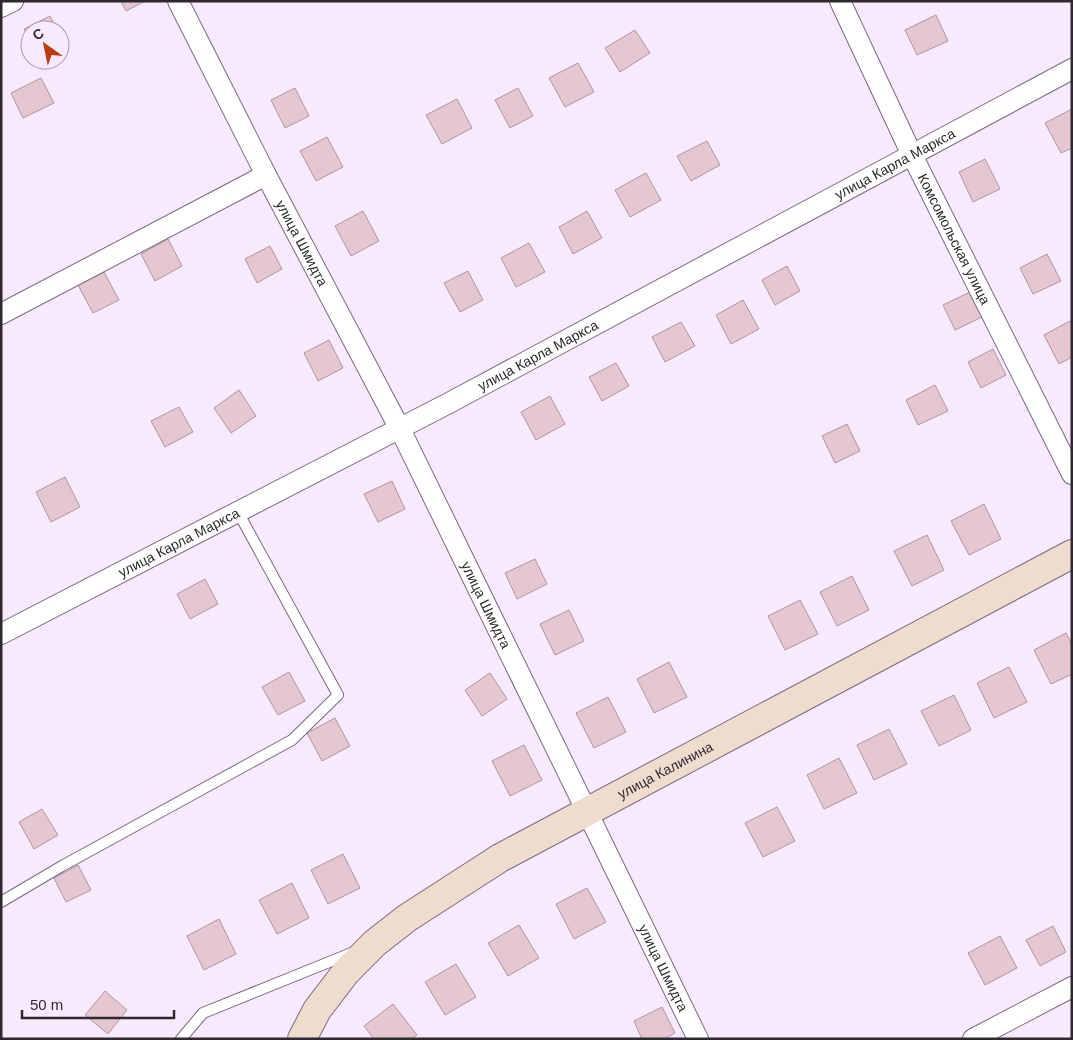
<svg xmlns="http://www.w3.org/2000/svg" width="1073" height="1040" font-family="Helvetica,sans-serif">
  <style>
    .building { fill: #e5c7d2; stroke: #b0939e }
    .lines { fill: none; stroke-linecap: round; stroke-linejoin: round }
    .service-casing { stroke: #79697e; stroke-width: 12 }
    .minor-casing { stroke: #79697e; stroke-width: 22 }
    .secondary-casing { stroke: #79697e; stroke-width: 30 }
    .service { stroke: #fff; stroke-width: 10 }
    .minor { stroke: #fff; stroke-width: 20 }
    .secondary { stroke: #efdccf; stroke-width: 28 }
    .labels { text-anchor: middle; stroke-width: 4; stroke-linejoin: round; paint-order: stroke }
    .street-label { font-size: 14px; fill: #2f2831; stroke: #f8eafd }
  </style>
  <rect width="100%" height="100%" fill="#f8eafd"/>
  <!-- building -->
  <path class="building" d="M 121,1 L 145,1 L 126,11 Z
    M 936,15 L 948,41 L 917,55 L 905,30 Z
    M 50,16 L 57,30 L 30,30 L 30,41 L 24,29 Z
    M 635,30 L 650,53 L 620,72 L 605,48 Z
    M 578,63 L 594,92 L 565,107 L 549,78 Z
    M 41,78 L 54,103 L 23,118 L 11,93 Z
    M 295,88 L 309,116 L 285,128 L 271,100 Z
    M 518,88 L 533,116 L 510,128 L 495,100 Z
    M 457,99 L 472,128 L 442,144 L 426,115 Z
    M 1072,109 L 1072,148 L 1061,153 L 1045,123 Z
    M 327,137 L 343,167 L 316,181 L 300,151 Z
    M 707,141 L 720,165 L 691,181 L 677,156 Z
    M 985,159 L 1000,189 L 973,202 L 959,172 Z
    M 646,173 L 661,200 L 630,217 L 615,190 Z
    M 363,211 L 379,241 L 351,256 L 335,226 Z
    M 587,211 L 602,238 L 573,254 L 559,227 Z
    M 168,239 L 182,266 L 155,281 L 141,254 Z
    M 529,243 L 545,272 L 516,287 L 501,258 Z
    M 270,246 L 282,269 L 257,283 L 245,259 Z
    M 1047,254 L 1061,281 L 1033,294 L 1020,268 Z
    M 787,266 L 800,291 L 775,305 L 762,280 Z
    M 468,271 L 483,300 L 460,312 L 444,283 Z
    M 104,272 L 119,300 L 93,313 L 78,285 Z
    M 972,291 L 984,316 L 955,330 L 943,305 Z
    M 743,300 L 759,329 L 731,344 L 716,315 Z
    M 1070,321 L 1072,324 L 1072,357 L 1059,364 L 1044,335 Z
    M 681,322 L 695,346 L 665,362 L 652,337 Z
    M 329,340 L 343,368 L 318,381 L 304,353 Z
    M 993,349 L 1006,375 L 981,388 L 968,362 Z
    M 616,363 L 629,386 L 602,401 L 589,377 Z
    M 935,385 L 948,411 L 918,425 L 906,400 Z
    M 239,390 L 256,416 L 231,433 L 214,408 Z
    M 550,396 L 565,424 L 536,440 L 521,412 Z
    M 179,407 L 193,432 L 165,447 L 151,421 Z
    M 847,424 L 860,451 L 835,463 L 822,436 Z
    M 65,477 L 80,507 L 51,522 L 36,492 Z
    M 392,481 L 405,509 L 378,522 L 364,494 Z
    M 984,504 L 1001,539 L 969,555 L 951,521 Z
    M 927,535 L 944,570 L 912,586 L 894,551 Z
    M 535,559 L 547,584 L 517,599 L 505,573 Z
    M 852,576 L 869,610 L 837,626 L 820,592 Z
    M 205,579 L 218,604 L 190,619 L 177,594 Z
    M 800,600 L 818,634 L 785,650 L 768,616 Z
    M 569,610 L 584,641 L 555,655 L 540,624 Z
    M 1066,633 L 1072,645 L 1072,674 L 1051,684 L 1034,650 Z
    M 669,662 L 687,697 L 654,713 L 637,679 Z
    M 1009,667 L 1027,702 L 994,718 L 977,683 Z
    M 289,672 L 305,701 L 278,715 L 262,687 Z
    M 490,673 L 507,699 L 482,716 L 465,690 Z
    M 954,695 L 971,730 L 939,746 L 921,711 Z
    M 608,697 L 626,732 L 594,748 L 576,713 Z
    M 335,718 L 350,746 L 322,761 L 307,733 Z
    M 889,729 L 907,764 L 874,780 L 857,745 Z
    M 524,745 L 542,780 L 510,796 L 492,761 Z
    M 839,758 L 857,793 L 824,809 L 807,775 Z
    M 777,807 L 795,841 L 763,857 L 745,823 Z
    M 42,809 L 58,835 L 34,849 L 19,822 Z
    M 343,854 L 360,888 L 328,904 L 311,870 Z
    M 78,865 L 91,890 L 66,902 L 54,878 Z
    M 292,883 L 309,918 L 277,934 L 259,900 Z
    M 587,888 L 606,922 L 574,939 L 556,904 Z
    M 219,919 L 236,954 L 204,970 L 187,936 Z
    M 519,925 L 539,958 L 508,976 L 488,943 Z
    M 1053,926 L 1066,952 L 1040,966 L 1026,940 Z
    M 1000,936 L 1017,968 L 985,985 L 968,953 Z
    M 456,964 L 476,997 L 445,1015 L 425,982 Z
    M 105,991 L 127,1010 L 108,1034 L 85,1015 Z
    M 393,1004 L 417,1035 L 411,1039 L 374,1039 L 364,1026 Z
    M 662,1007 L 675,1033 L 664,1039 L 642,1039 L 634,1021 Z"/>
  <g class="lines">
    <defs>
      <path id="service" d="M 1,902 L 62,866 L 292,740 L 338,695 L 238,512
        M 181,1039 L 203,1013 L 354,952"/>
      <g id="minor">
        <path id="s1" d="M 178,1 L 266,175 L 400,429 L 698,1039"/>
        <path id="s2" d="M 840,1 L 912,155 L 1072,474"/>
        <path d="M 1,7 L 13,1"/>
        <path d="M 1,314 L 266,175"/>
        <path id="s3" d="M 1,634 L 449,403 L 1072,69"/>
        <path d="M 973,1039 L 1072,987"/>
      </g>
      <g id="secondary">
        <path id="s4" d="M 302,1039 L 317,1010 L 346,972 L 375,943 L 407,918 L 500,858 L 1072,554"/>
      </g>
    </defs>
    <!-- service casing -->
    <use href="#service" class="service-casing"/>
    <!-- minor casing -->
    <use href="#minor" class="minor-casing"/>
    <!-- secondary casing -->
    <use href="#secondary" class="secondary-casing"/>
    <!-- service -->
    <use href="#service" class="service"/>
    <!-- minor -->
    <use href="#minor" class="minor"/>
    <!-- secondary -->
    <use href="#secondary" class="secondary"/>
  </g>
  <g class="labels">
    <!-- street labels -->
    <g class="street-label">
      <text dy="5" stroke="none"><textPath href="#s3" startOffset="1010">улица Карла Маркса</textPath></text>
      <text dy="5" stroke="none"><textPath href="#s2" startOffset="264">Комсомольская улица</textPath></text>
      <text dy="5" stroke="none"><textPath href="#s1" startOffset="272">улица Шмидта</textPath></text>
      <text dy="5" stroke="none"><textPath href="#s3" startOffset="605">улица Карла Маркса</textPath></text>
      <text dy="5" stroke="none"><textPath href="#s3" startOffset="200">улица Карла Маркса</textPath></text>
      <text dy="5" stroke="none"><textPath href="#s1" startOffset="678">улица Шмидта</textPath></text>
      <text dy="5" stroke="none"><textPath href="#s4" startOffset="460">улица Калинина</textPath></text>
      <text dy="5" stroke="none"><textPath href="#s1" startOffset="1082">улица Шмидта</textPath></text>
    </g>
  </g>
  <!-- border -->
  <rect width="1073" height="1040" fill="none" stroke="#2f2831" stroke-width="5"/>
  <!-- north arrow -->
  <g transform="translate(45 45) rotate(327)"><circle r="24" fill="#f8eafd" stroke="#a89cab"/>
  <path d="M0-4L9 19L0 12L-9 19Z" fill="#c13810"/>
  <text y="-8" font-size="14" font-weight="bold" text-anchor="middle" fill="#2f2831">С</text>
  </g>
  <!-- scale -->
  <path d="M22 1010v8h152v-8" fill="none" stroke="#2f2831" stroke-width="2.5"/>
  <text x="30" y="1010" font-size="15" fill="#2f2831" stroke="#f8eafd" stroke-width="4" paint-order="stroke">50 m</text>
</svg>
